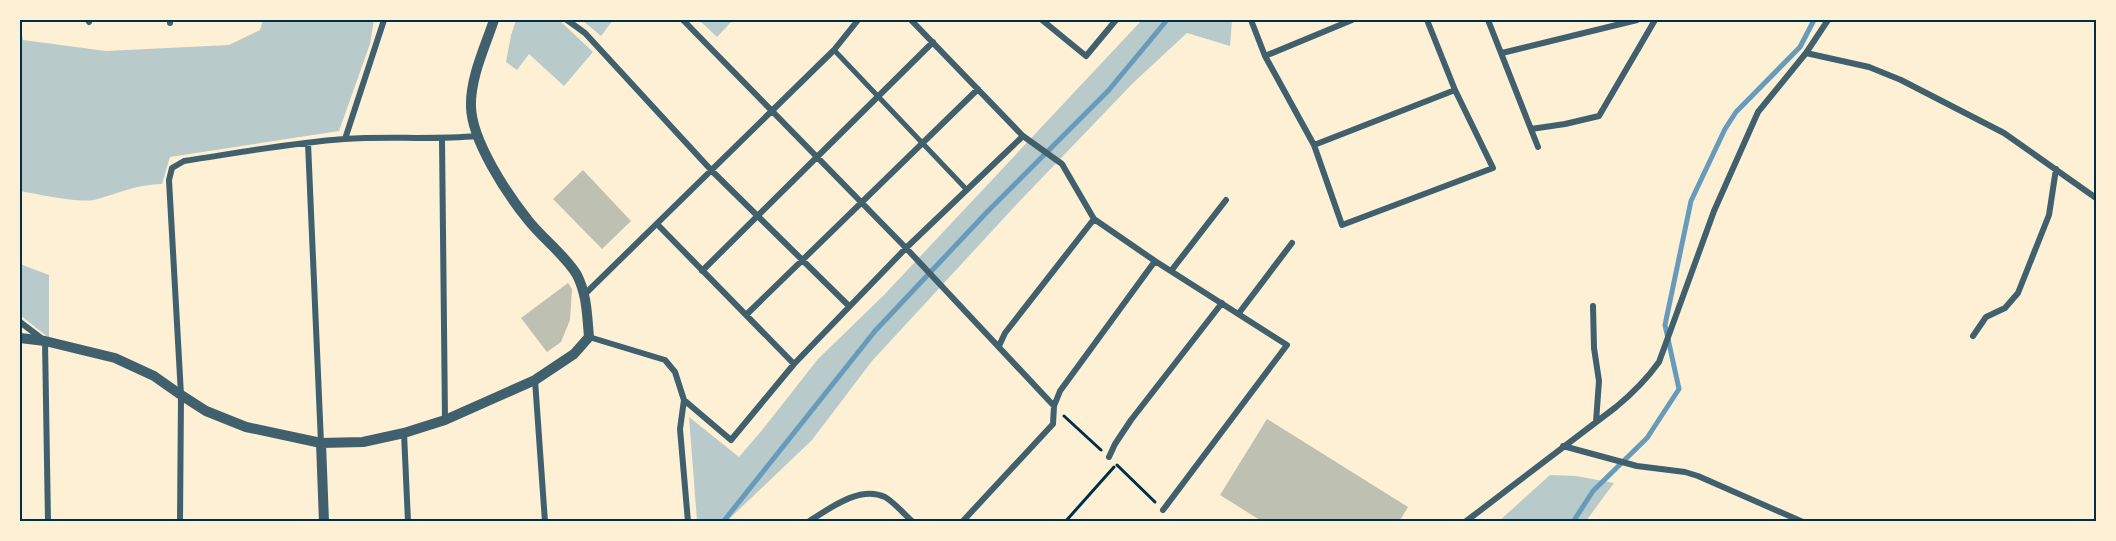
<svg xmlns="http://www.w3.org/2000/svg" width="2116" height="541" font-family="Poppins,sans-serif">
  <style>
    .green { fill: #b9caca }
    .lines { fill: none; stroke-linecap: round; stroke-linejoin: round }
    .stream { stroke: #669bbc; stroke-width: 5 }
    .building { fill: #bec0b2 }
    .path { stroke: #003049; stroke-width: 3 }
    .pedestrian { stroke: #3f606c; stroke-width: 5 }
    .minor { stroke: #3f606c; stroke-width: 6 }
    .tertiary { stroke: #3f606c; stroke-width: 10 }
    .neatline { fill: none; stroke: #003049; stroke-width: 2 }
  </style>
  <rect width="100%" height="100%" fill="#fdf0d5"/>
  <!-- green -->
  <path class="green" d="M 263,20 L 374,20 L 370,44 L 339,131 L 170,157 L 162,184 C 137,184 117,194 94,200 C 80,203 35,194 20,191 L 20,23 L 23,40 L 106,51 L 229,45 L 260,30 Z
    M 516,20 L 559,20 L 593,52 L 564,86 L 529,54 L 517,70 L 506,62 L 511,35 Z
    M 582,20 L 613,20 L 601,36 Z
    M 699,20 L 733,20 L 717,37 Z
    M 1142,20 L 1232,20 L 1230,46 L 1187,33 L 1133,83 L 1016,205 L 872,361 L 812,440 L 727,521 L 697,521 L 689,417 L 739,457 L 763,429 L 818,359 L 884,295 Z
    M 20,264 L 49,275 L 49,338 L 20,315 Z
    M 1550,475 L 1576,476 L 1614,483 L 1586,521 L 1499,521 Z"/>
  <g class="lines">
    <!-- stream -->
    <path class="stream" d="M 723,522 L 875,331 L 988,211 L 1108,91 L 1167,20
      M 1573,522 L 1593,491 L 1647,438 L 1679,389 L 1665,325 L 1691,201 L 1725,129 L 1736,112 L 1800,47 L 1814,20"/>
  </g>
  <!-- building -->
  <path class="building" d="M 583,170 L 631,221 L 602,249 L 553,199 Z
    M 568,283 L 572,289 L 570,320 L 561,342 L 547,352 L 521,318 Z
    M 1267,419 L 1408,507 L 1399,522 L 1263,522 L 1220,495 Z"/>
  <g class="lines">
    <!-- path -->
    <path class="path" d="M 1064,416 L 1101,450
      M 1117,465 L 1155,502
      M 1065,522 L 1114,467"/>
    <!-- pedestrian -->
    <path class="pedestrian" d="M 834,50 L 967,190"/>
    <!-- minor -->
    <path class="minor" d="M 88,20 L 89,22
      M 170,20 L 170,23
      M 567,20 L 585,33 L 712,171 L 849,306
      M 683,20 L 906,248 L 1054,406
      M 911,20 L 1023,136 L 1062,164 L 1094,219 L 1155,261 L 1287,345 L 1163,510
      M 1042,20 L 1086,56 L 1116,20
      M 1251,20 L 1265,56 L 1314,145 L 1342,225 L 1493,168 L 1455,90 L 1427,20
      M 1488,20 L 1538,147
      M 1502,53 L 1637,20
      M 1806,53 L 1869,67 L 1901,80 L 2004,133 L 2096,198
      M 1265,56 L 1352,20
      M 1531,129 L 1565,124 L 1599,116 L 1655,20
      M 345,139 L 384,20
      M 442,139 L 445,420
      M 308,143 L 321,443
      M 1314,145 L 1455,90
      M 657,224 L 794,364
      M 702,271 L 933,42
      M 1171,271 L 1226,200
      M 585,294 L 834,50 L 858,20
      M 1593,306 L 1594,348 L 1599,381 L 1596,422
      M 1239,313 L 1292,243
      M 746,315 L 978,89
      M 20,322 L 45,341 L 48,522
      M 1973,336 L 1986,317 L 2005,308 L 2018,293 L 2049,215 L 2056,169
      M 589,337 L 665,360 L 675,372 L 684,400 L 731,440 L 794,364 L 906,248 L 1023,136
      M 999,346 L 1005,333 L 1094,219
      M 535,380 L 545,522
      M 684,400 L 680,429 L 688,522
      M 404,433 L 408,522
      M 1563,446 L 1637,466 L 1685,472 L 1698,476 L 1803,522
      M 1109,457 L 1115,444 L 1131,420 L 1222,303
      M 180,522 L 181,395 L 169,180 L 172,168 L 184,161 C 237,153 290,143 344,139 C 388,136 432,140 477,136
      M 808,522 C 829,509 859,485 885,497 C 895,503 904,514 913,522
      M 962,522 L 1053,424 L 1054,406 L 1060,391 L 1155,261
      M 1465,522 L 1616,407 C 1633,393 1646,380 1659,362 L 1714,211 L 1758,112 L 1806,53 L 1828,20"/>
    <!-- tertiary -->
    <path class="tertiary" d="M 20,338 L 45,341 L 115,358 L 154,376 L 181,395 L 206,411 L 246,427 L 321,443 L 363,442 L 404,433 L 445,420 L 535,380 L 574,354 L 589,337 C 587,315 587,295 577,275 C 566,256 542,238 528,220 C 507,194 472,141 471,107 C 470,78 485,47 494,20
      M 321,443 L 324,522"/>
  </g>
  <!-- border -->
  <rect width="2116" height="541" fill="none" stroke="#fdf0d5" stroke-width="42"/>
  <rect x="21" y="21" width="2074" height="499" class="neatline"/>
</svg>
